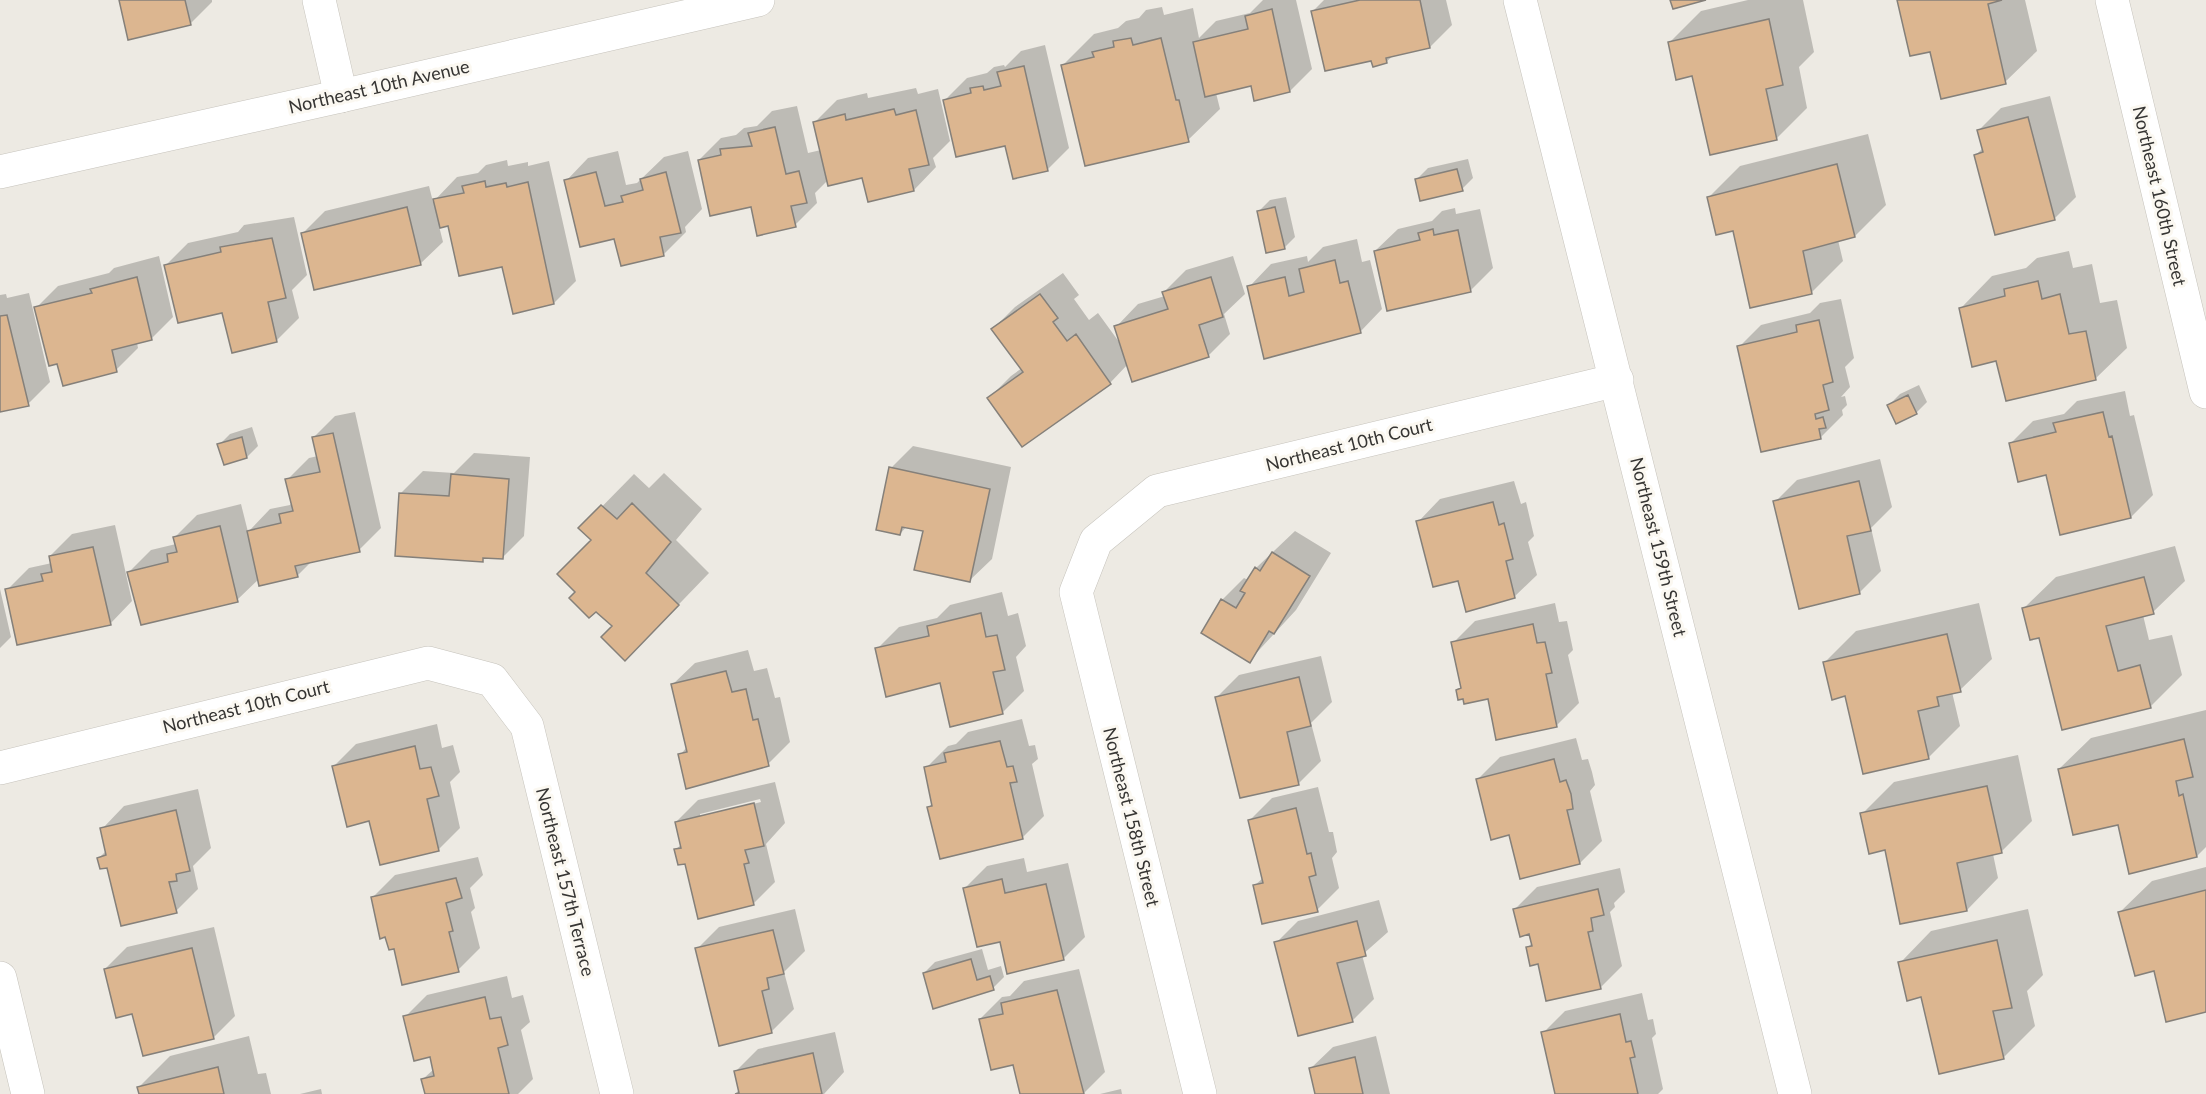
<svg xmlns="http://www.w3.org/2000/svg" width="2206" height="1094" font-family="Lato,sans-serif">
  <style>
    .shadow { fill: #0003; fill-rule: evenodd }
    .building { fill: #dcb690; stroke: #85807a; stroke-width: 1.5 }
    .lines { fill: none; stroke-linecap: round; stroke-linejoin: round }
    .street-casing { stroke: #c6c3bc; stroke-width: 34 }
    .secondary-casing { stroke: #c6c3bc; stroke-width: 34 }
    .street { stroke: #fff; stroke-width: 33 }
    .secondary { stroke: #fff; stroke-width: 33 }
    .labels { text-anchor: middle; stroke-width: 6; stroke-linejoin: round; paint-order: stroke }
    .street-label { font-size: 18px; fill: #363533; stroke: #fbf8f1 }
  </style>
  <rect width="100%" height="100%" fill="#edeae3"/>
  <!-- shadow -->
  <path class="shadow" d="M 121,0 L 212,0 L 212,2 L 190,24 Z
    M 1263,0 L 1296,0 L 1312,69 L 1290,91 L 1253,84 L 1216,93 L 1220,109 L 1188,140 L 1063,65 L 1094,34 L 1118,28 L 1126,21 L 1139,18 L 1146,10 L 1162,7 L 1164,15 L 1193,8 L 1199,38 L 1216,21 L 1250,13 Z
    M 1324,0 L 1446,0 L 1452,25 L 1430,47 L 1394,55 L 1386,62 L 1373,59 L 1313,11 Z
    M 1748,0 L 1803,0 L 1814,52 L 1799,67 L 1807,108 L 1776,139 L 1693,74 L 1670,42 L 1701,11 Z
    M 1898,0 L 2025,0 L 2037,51 L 2005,82 L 1931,50 Z
    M 1045,45 L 1069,148 L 1047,170 L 1007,144 L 945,100 L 967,78 L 987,73 L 994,67 L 1004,65 L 1005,67 L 1021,51 Z
    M 916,88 L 918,94 L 938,89 L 950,141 L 933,158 L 936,167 L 914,190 L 863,177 L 828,180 L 815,193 L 817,203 L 795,225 L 752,205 L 699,160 L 721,138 L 736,135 L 744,128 L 757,126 L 772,111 L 797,106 L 808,153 L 821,150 L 815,122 L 837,100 L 867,93 L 868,98 Z
    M 2050,96 L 2076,197 L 2054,219 L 1976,155 L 1984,147 L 1979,130 L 2001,108 Z
    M 1868,134 L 1886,205 L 1855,236 L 1838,240 L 1843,261 L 1811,293 L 1734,230 L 1708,198 L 1740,166 Z
    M 618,151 L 626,185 L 637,183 L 664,157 L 688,151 L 702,209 L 685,227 L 686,232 L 664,254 L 622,265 L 615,237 L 566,181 L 588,158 Z
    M 1468,159 L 1473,178 L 1462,189 L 1417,179 L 1428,168 Z
    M 507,160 L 508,166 L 528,162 L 528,166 L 549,161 L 576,281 L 554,303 L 449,224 L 439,226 L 443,242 L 420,264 L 303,233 L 325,211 L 429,186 L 433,202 L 457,177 L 478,173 L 486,165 Z
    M 1286,197 L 1295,237 L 1284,248 L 1259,211 L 1270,200 Z
    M 1455,208 L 1456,214 L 1480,209 L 1493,268 L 1471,290 L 1375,251 L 1398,229 L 1432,221 L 1442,211 Z
    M 294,217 L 307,275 L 292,290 L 299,318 L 277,340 L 223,311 L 166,265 L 188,243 L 238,232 L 244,225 Z
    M 1357,239 L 1362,262 L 1370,260 L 1382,309 L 1360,332 L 1249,287 L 1271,264 L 1307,256 L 1308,262 L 1323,247 Z
    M 2069,251 L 2073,268 L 2092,264 L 2100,303 L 2117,300 L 2127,348 L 2095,379 L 1961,308 L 1992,276 L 2026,268 L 2037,258 Z
    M 159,256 L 173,317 L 151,339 L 137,343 L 138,348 L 116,370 L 58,362 L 36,308 L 58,286 L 109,273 L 114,268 Z
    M 1233,256 L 1245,294 L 1224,314 L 1230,334 L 1208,356 L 1128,364 L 1110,383 L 989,398 L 1011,376 L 1022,368 L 993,329 L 1015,307 L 1063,273 L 1079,295 L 1074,299 L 1089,320 L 1098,313 L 1122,346 L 1116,327 L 1138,304 L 1165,296 L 1164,292 L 1186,270 Z
    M 29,293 L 50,382 L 28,404 L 0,411 L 0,295 L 6,294 L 7,298 Z
    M 1841,299 L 1854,358 L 1845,367 L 1850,387 L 1841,397 L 1845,396 L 1847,405 L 1842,410 L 1843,415 L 1821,437 L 1739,347 L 1761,325 L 1810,313 L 1820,303 Z
    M 1919,385 L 1927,402 L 1916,413 L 1889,405 L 1900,394 Z
    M 2125,391 L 2130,416 L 2134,415 L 2153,495 L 2131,517 L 2047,473 L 2011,443 L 2033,421 L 2064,414 L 2077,401 Z
    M 355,412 L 381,528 L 359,550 L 312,561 L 297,576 L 259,579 L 237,600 L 129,572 L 151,550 L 176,544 L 175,537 L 197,515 L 241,504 L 248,532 L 270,509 L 290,505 L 292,502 L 287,480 L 309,458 L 318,456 L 313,438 L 335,416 Z
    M 252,427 L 258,446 L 247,457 L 219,445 L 230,434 Z
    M 913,446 L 1011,467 L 992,559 L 969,581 L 925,530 L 907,526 L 900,534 L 891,468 Z
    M 474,453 L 530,457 L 524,536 L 502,558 L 486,557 L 482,560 L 401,493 L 423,471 L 454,473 Z
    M 1880,459 L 1892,507 L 1871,528 L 1881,571 L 1859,593 L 1775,502 L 1797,480 Z
    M 664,473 L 702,509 L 676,540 L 709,573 L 657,627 L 614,626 L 577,591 L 593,540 L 581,528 L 634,474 L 649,488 Z
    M 1514,481 L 1521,504 L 1526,502 L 1534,536 L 1528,542 L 1537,575 L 1514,597 L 1459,579 L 1418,522 L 1440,499 Z
    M 115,525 L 132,601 L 110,624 L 7,590 L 29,568 L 52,563 L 50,556 L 72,534 Z
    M 1295,531 L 1331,553 L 1296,610 L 1249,661 L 1222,600 L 1244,578 L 1248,580 L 1256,568 Z
    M 2175,546 L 2185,581 L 2153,612 L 2143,615 L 2149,640 L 2172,635 L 2182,675 L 2150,707 L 2040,636 L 2024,608 L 2056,577 Z
    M 0,589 L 11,637 L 0,648 Z
    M 1002,592 L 1008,616 L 1018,613 L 1026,646 L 1016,657 L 1024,691 L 1002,713 L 877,649 L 899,627 L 937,618 L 950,605 Z
    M 1555,603 L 1559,622 L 1567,621 L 1573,650 L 1568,655 L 1579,703 L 1557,725 L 1497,738 L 1489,697 L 1458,690 L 1462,685 L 1453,643 L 1475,621 Z
    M 1979,603 L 1992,659 L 1960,690 L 1952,692 L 1960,726 L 1928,758 L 1847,694 L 1825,662 L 1856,631 Z
    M 748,650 L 754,671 L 767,668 L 775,698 L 780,697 L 790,742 L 768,764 L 680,755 L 687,747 L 672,685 L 695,663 Z
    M 1321,656 L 1332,702 L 1311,723 L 1321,761 L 1299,783 L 1217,697 L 1239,675 Z
    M 2206,710 L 2206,847 L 2197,856 L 2119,823 L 2059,769 L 2091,738 Z
    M 1022,719 L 1029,746 L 1035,745 L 1038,759 L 1032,764 L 1044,816 L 1022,838 L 929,807 L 933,802 L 926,768 L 948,746 L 956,744 L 968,732 Z
    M 437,724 L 442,748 L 453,745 L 460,772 L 450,782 L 460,828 L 438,850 L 334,766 L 356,744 Z
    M 1576,738 L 1582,760 L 1588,759 L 1592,772 L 1595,785 L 1590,791 L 1602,841 L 1580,863 L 1478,779 L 1500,757 Z
    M 2018,755 L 2032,821 L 2001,852 L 1993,854 L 1998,878 L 1967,910 L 1886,848 L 1862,814 L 1894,782 Z
    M 775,782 L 785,823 L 766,844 L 775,882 L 753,904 L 686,862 L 675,850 L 682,844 L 676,822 L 698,800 ZM 760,799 L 761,802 L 700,817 L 700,814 Z
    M 1318,787 L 1329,832 L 1333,832 L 1337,852 L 1332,858 L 1339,888 L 1317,910 L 1254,886 L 1263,878 L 1250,820 L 1272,798 Z
    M 198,789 L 211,848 L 193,866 L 198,889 L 176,911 L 99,858 L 107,850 L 102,829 L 124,806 Z
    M 478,857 L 483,875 L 470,888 L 475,908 L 471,912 L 480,948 L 458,970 L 395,948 L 373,897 L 395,875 Z
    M 1024,858 L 1027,872 L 1068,863 L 1085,937 L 1063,959 L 1001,941 L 965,888 L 987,866 Z
    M 2206,867 L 2206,1011 L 2155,969 L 2120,912 L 2152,881 Z
    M 1620,868 L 1625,892 L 1614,903 L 1615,907 L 1610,912 L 1622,966 L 1600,988 L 1539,962 L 1527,948 L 1532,943 L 1530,932 L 1515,909 L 1537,887 Z
    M 1379,900 L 1388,932 L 1362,955 L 1374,999 L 1352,1021 L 1276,943 L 1298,921 Z
    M 795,909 L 805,951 L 784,972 L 794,1009 L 772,1031 L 697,949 L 719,927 Z
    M 2028,909 L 2043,975 L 2027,991 L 2035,1026 L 2003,1058 L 1922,995 L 1900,963 L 1931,931 Z
    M 214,927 L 235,1016 L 213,1038 L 133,1013 L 105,969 L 127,947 Z
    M 982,949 L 988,970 L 1001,966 L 1004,977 L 993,988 L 924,973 L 935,962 Z
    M 1079,969 L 1105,1072 L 1083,1094 L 1022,1094 L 1015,1063 L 980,1019 L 1002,997 L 1010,996 L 1024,981 Z
    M 507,976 L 512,998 L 523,995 L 530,1022 L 521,1030 L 533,1079 L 518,1094 L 427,1094 L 423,1079 L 434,1069 L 431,1056 L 405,1017 L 427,995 Z
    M 1642,993 L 1648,1020 L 1653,1019 L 1656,1034 L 1652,1038 L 1663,1089 L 1658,1094 L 1557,1094 L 1543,1033 L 1565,1011 Z
    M 835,1032 L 844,1072 L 824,1094 L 735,1094 L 740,1089 L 736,1071 L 758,1049 Z
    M 249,1036 L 258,1074 L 266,1073 L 271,1094 L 140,1094 L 139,1087 L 170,1056 Z
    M 1376,1036 L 1390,1094 L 1316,1094 L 1310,1069 L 1333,1047 Z
    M 321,1089 L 322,1094 L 300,1094 Z
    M 1121,1089 L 1122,1094 L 1100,1094 Z"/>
  <!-- building -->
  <path class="building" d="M 119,0 L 185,0 L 191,25 L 128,40 Z
    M 1360,0 L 1420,0 L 1430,48 L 1386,58 L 1387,63 L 1373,67 L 1371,61 L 1325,71 L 1311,11 Z
    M 1670,0 L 1706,0 L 1673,9 Z
    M 1897,0 L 2002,0 L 1988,4 L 2006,84 L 1941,99 L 1930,52 L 1910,56 Z
    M 1272,9 L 1290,92 L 1254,101 L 1251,86 L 1205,97 L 1193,42 L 1248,29 L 1245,16 Z
    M 1769,19 L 1783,85 L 1766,89 L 1777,140 L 1710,155 L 1692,76 L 1676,80 L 1668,42 Z
    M 1131,38 L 1133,45 L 1161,38 L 1176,100 L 1179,100 L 1189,142 L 1085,166 L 1061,65 L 1094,57 L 1092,52 L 1114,47 L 1113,41 Z
    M 1024,66 L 1048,171 L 1013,179 L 1005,146 L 956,157 L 943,100 L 971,93 L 970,88 L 983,86 L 984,90 L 1001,86 L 997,72 Z
    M 894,109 L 896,115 L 916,110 L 929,165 L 909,169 L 914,191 L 868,202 L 862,178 L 828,186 L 813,122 L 845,114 L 846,120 Z
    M 2028,117 L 2055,220 L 1995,235 L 1974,155 L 1983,152 L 1977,130 Z
    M 775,127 L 786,174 L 799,171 L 807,203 L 791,206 L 796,227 L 757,236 L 751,207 L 710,216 L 698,160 L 721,155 L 720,149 L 752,146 L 748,133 Z
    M 1837,164 L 1855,237 L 1803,251 L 1812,294 L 1750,308 L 1733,231 L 1716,235 L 1707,197 Z
    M 1457,169 L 1463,191 L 1420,201 L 1415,179 Z
    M 596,172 L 605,206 L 623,202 L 621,196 L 643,190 L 640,179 L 666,172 L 681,233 L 660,237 L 664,256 L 621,266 L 614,239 L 580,247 L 564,180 Z
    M 485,181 L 486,187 L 506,183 L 507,187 L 528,182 L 554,304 L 513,314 L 502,267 L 459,276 L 448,226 L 440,228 L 433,199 L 464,193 L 462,186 Z
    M 407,207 L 421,265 L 314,290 L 301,233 Z
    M 1275,207 L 1285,249 L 1266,253 L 1257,211 Z
    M 1433,229 L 1434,235 L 1458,230 L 1471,292 L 1387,311 L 1374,251 L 1420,240 L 1418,233 Z
    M 272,238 L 286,298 L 268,302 L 277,342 L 232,353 L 222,313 L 178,323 L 164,265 L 221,252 L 220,247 Z
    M 1335,260 L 1340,283 L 1348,281 L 1361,333 L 1264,359 L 1247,286 L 1285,277 L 1289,296 L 1304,292 L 1299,269 Z
    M 137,277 L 152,340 L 112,350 L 117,372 L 63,386 L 57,364 L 49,366 L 34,307 L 92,293 L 90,289 Z
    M 1211,277 L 1223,317 L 1199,325 L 1209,357 L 1132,382 L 1114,326 L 1168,309 L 1162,292 Z
    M 2038,281 L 2042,299 L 2060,294 L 2069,334 L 2086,331 L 2096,380 L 2006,401 L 1996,361 L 1972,367 L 1959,308 L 2005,296 L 2004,289 Z
    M 1040,294 L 1058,318 L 1053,322 L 1067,341 L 1076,334 L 1111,384 L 1022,447 L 987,398 L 1023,372 L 991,329 Z
    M 7,315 L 29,406 L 0,412 L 0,316 Z
    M 1819,320 L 1833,382 L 1823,385 L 1829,410 L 1815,414 L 1816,419 L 1823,417 L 1826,428 L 1819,429 L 1821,439 L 1761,452 L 1737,346 L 1797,332 L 1796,325 Z
    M 1908,395 L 1917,414 L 1896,424 L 1887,405 Z
    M 2103,412 L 2109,437 L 2112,436 L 2131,518 L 2060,535 L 2046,475 L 2018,482 L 2009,443 L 2056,432 L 2053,423 Z
    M 333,433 L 360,552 L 295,566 L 298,577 L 259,586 L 247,531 L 281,523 L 279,514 L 293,511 L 285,479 L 320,472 L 312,437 Z
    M 242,437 L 247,458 L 224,465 L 217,444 Z
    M 889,467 L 990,489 L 970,582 L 914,570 L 923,531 L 902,527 L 900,535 L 876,530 Z
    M 451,474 L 509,479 L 503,559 L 483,558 L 483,562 L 395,556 L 399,493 L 449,496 Z
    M 1859,481 L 1871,531 L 1847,536 L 1860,594 L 1799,609 L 1773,501 Z
    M 1493,502 L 1499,525 L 1504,523 L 1513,559 L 1506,561 L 1515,598 L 1466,612 L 1458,581 L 1433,587 L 1416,521 Z
    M 632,503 L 671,542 L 646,573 L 679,605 L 625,661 L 601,637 L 612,626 L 596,612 L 589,618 L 569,598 L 575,592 L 557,574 L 591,540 L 578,528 L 601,505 L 617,519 Z
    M 220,526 L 238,602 L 141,625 L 127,572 L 168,562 L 167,554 L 177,552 L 173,537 Z
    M 93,547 L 111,625 L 17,645 L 5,589 L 43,581 L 41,574 L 52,572 L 49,556 Z
    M 1272,552 L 1310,576 L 1274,634 L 1269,631 L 1250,663 L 1201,633 L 1221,599 L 1236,608 L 1245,593 L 1240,591 L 1255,567 L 1260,571 Z
    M 2144,577 L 2154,614 L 2106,626 L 2118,671 L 2140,665 L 2151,708 L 2062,730 L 2039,638 L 2030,640 L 2022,608 Z
    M 981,613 L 986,637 L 997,635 L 1005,670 L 993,672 L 1003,714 L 950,727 L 940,683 L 886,697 L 875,648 L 929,636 L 927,626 Z
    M 1533,624 L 1537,643 L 1545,642 L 1552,673 L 1546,674 L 1557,727 L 1496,740 L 1488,699 L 1464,704 L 1463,699 L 1458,700 L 1456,690 L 1461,688 L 1451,642 Z
    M 1947,634 L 1961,692 L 1937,697 L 1939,706 L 1918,711 L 1929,759 L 1863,774 L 1845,696 L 1832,700 L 1823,662 Z
    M 726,671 L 732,692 L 746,689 L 753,720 L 758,719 L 769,766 L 686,789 L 678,754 L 687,752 L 671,684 Z
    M 1299,677 L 1311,726 L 1287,732 L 1299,785 L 1240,798 L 1215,697 Z
    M 2184,739 L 2193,777 L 2176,781 L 2179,796 L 2183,794 L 2197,857 L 2129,874 L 2118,825 L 2073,835 L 2058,769 Z
    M 1000,741 L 1007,767 L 1013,766 L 1017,782 L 1010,783 L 1023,839 L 940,859 L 927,807 L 932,806 L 924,767 L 946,762 L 944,753 Z
    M 415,746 L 420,769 L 431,767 L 439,796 L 427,799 L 439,851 L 380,865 L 369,821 L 347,827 L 332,766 Z
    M 1554,759 L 1560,782 L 1566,780 L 1571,794 L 1573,809 L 1567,810 L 1580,864 L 1520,879 L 1509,835 L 1491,840 L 1476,779 Z
    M 1987,786 L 2002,853 L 1957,863 L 1967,911 L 1900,924 L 1885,850 L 1869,854 L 1860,813 Z
    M 754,803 L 764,846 L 745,850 L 749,863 L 744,864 L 754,905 L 698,919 L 685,864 L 678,865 L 674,849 L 681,848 L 675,822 Z
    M 1296,808 L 1307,854 L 1311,853 L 1316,875 L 1309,877 L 1318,912 L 1262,924 L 1253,885 L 1263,883 L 1248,820 Z
    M 176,810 L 190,871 L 176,874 L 177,881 L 169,882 L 177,913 L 121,926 L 107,868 L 100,869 L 97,858 L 106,855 L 100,828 Z
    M 456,878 L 462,898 L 446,903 L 453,931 L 449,932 L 459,972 L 402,985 L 394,949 L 389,950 L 385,937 L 380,939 L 371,897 Z
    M 1002,879 L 1005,893 L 1046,884 L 1064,960 L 1007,974 L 1000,942 L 977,947 L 963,888 Z
    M 1598,889 L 1604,915 L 1591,918 L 1593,931 L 1588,932 L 1601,989 L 1546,1001 L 1538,964 L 1530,966 L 1526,947 L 1532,946 L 1529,934 L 1520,937 L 1513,909 Z
    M 2206,890 L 2206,1012 L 2166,1022 L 2154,971 L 2135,976 L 2118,912 Z
    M 1357,921 L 1366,956 L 1337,963 L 1353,1022 L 1298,1036 L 1274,942 Z
    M 773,930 L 784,974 L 767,978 L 769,989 L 762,991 L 772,1033 L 719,1046 L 695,948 Z
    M 1997,940 L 2012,1008 L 1993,1011 L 2004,1059 L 1939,1074 L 1921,997 L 1907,1001 L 1898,962 Z
    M 192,948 L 214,1039 L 143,1056 L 132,1014 L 116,1018 L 104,969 Z
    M 971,959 L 977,980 L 990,976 L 994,990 L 933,1009 L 923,973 Z
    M 1057,990 L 1084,1094 L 1020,1094 L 1013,1065 L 991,1070 L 979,1019 L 1003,1014 L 1001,1003 Z
    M 485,997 L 490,1019 L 501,1017 L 508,1045 L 498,1048 L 509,1094 L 425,1094 L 421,1079 L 434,1076 L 430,1057 L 414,1061 L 403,1016 Z
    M 1620,1014 L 1626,1042 L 1631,1041 L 1635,1057 L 1630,1058 L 1638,1094 L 1555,1094 L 1541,1032 Z
    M 813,1053 L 822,1094 L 735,1094 L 739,1093 L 734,1071 Z
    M 1355,1057 L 1363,1094 L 1315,1094 L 1309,1068 Z
    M 218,1067 L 224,1094 L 139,1094 L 137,1087 Z"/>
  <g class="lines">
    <defs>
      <path id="street" d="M 319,0 L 341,96
        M 2112,0 L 2206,392
        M 0,768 L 428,663 L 492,680 L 527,726 L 617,1094
        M 0,978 L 28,1094
        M 1200,1094 L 1076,592 L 1096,541 L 1157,491 L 1617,380"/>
      <path id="secondary" d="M 1520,0 L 1795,1094
        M 0,172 L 341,96 L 758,0"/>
    </defs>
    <!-- street casing -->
    <use href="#street" class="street-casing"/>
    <!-- secondary casing -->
    <use href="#secondary" class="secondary-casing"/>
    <!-- street -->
    <use href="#street" class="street"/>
    <!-- secondary -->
    <use href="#secondary" class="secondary"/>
  </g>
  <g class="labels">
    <!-- street labels -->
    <g class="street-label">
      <text transform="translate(379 87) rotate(-13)" y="6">Northeast 10th Avenue</text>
      <text transform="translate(2159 196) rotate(77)" y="6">Northeast 160th Street</text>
      <text transform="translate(1349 445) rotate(-14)" y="6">Northeast 10th Court</text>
      <text transform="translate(1658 547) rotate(76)" y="6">Northeast 159th Street</text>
      <text transform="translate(246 707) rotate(-14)" y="6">Northeast 10th Court</text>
      <text transform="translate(1131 817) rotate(76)" y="6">Northeast 158th Street</text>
      <text transform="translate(565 882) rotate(76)" y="6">Northeast 157th Terrace</text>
    </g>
  </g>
</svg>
